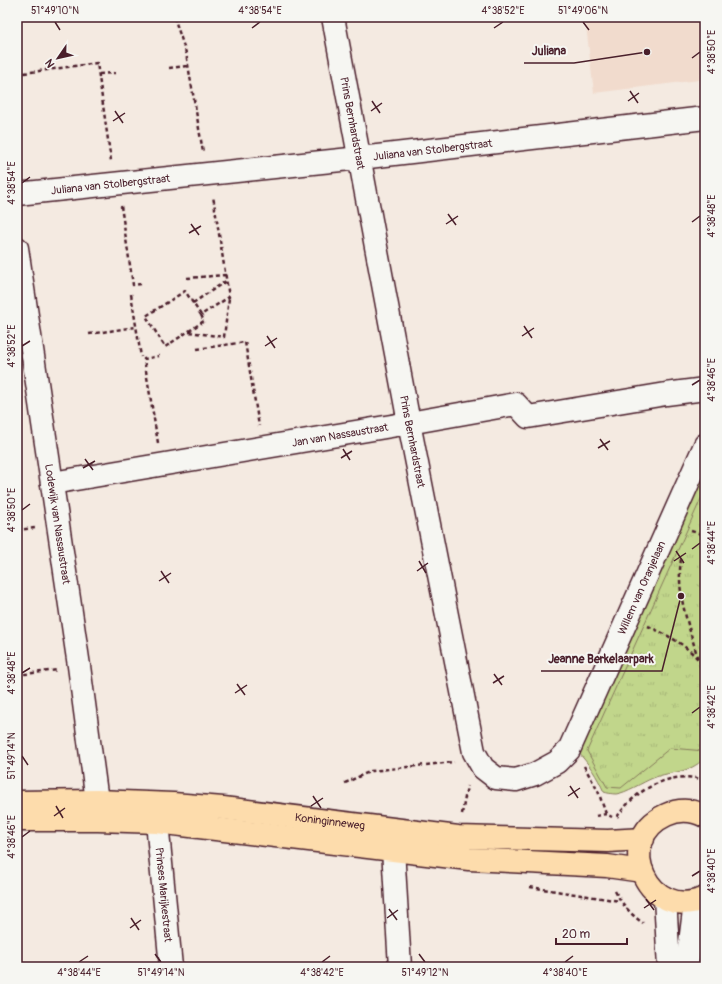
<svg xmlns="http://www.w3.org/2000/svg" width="722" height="984" font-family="Pangolin,sans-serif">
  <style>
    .built { fill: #f1dbcd }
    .grass { fill: #c1d68b; stroke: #867a5b }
    .park { fill: url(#park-tufts); stroke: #867a5b }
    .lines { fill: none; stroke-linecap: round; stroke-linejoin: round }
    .minor-casing { stroke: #4a1f2b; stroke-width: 25 }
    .major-casing { stroke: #4a1f2b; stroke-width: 25 }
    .path { stroke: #4a1f2b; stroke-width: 2.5; stroke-dasharray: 4 3; stroke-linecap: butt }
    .minor { stroke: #f6f6f2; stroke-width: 22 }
    .major { stroke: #fddcac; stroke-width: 22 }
    .ticks { fill: none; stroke: #4a1f2b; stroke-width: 1.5 }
    .labels { text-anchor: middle; stroke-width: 4; stroke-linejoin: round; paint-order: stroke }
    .street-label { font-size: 11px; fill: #4a1f2b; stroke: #f6f6f2 }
    .leader { fill: none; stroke: #4a1f2b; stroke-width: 1.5 }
    .callout-dot { fill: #4a1f2b; stroke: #f6f6f2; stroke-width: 1.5 }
    .callout-label { font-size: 12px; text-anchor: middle; font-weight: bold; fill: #4a1f2b; stroke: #f6f6f2; stroke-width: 4; stroke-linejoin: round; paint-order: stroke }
    .neatline { fill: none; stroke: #4a1f2b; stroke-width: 1.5 }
    .ticks-label { font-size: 10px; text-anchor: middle; fill: #4a1f2b }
  </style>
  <defs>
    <pattern id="park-tufts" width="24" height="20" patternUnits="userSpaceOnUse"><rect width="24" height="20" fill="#c1d68b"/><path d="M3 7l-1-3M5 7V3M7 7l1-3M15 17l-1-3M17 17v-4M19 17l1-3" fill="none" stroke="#a7b778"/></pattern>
  </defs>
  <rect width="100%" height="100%" fill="#f4eae1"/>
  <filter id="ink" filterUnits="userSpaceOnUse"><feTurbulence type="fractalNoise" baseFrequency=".025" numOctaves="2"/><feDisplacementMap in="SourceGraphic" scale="8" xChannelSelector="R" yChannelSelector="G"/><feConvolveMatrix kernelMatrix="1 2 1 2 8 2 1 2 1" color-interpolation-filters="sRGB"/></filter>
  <g filter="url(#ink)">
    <!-- built -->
    <path class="built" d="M 585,17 L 699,17 L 705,46 L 705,59 L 699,80 L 594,93 Z"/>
    <!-- grass -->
    <path class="grass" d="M 705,470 L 705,758 C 687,775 673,770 653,778 C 643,782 626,793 616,794 C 612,794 607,793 604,792 C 597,776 589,764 577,751 Z"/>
    <!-- park -->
    <path class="park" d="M 705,490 L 705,751 L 670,748 L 621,788 L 607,787 L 587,751 Z"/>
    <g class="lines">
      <defs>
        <g id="minor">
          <path id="s1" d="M 333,17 L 409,423 L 474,752 L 483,768 L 496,778 L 516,780 L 535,774 L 557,762 L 569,750 L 705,445"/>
          <path id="s2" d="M 17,194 L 360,158 L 705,118"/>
          <path id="s3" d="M 17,248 L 79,666 L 97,801"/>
          <path id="s4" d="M 52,483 L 409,423 L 516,404 L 528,417 L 666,394 L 705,389"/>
          <path id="s5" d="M 157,822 L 171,967"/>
          <path d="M 393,849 L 400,967"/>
          <path d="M 665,898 L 669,967"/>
          <path d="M 687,967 L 695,902"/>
        </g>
        <g id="major">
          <path id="s6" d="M 17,802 L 97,801 L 173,804 L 223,808 L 458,837 L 608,841 L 643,839"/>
          <path d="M 705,816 C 693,810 679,809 666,815 C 611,840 649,923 705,898"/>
          <path d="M 17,820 L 98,820 L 157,822 L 469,859 L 607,866 L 642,871"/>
        </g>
      </defs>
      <!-- minor casing -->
      <use href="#minor" class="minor-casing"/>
      <!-- major casing -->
      <use href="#major" class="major-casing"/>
      <!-- path -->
      <path class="path" d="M 174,17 L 186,53 L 203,152
        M 169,68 L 188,66
        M 17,74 L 97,63 L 111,161
        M 99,74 L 115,73
        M 121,206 L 133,285 L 141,284
        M 187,278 L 226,275
        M 131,294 L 141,357
        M 193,303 L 226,281
        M 201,315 L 204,321 L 165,347 L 146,316 L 185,291 L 201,315 L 229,297 L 213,196
        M 189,332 L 224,337 L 229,298
        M 89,334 L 136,327
        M 197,349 L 245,342 L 259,426
        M 158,443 L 144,359 L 159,356
        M 17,530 L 36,528
        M 691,531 L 705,535 L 705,542
        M 681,559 C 676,596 689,625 698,659
        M 648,626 C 673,638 687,645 705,667
        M 17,675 L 57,670
        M 584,766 L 598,791 L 606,814
        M 345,783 L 371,771 L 454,762
        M 462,814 L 467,786
        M 596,816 L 606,814 L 612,817
        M 617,817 C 636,789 670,770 705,780
        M 530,887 L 620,901
        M 615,891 C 622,904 631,915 643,923"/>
      <!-- minor -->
      <use href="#minor" class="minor"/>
      <!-- major -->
      <use href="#major" class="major"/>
    </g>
  </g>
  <!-- ticks -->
  <path class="ticks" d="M 55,22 L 60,30M 583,22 L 589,30M 252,28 L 260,22M 494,28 L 503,22M 692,58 L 700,52M 630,91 L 638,103M 372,101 L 380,113M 628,101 L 639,93M 115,111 L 123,123M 371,111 L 382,103M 113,121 L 125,113M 22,183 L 30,177M 448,214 L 456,225M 692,222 L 700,216M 191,224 L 199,235M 446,224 L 458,216M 189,233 L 201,226M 524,326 L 532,338M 267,336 L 275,348M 522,336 L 534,328M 22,346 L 30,341M 265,346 L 277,338M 692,385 L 700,380M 600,439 L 608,450M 598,448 L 610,441M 343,449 L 350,460M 341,458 L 352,451M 85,459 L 93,470M 83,468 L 95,461M 22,510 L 30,504M 692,549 L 700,543M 676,551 L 684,563M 419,561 L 426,573M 674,561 L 686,553M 161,571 L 169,583M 417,571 L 428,563M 159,581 L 171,573M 22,673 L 30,668M 494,674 L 502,685M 493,683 L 504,676M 237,684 L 245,695M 235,693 L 247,685M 692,713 L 700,707M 22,756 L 28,765M 570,786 L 578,798M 313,796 L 321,808M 568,796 L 580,788M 56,806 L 63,818M 311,806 L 323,798M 54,816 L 65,808M 22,837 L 30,831M 692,876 L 700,871M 646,899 L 654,910M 644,908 L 656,900M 389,909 L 397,920M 131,918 L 139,930M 387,918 L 398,910M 130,928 L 141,920M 155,954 L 161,962M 419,954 L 425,962M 79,962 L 88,956M 322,962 L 330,956M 565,962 L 573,956"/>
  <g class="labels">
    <!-- street labels -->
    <g class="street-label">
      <text dy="4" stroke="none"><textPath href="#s1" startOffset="108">Prins Bernhardstraat</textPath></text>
      <text dy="4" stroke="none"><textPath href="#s2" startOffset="418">Juliana van Stolbergstraat</textPath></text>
      <text dy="4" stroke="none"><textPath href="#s2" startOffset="94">Juliana van Stolbergstraat</textPath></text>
      <text dy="4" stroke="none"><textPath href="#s4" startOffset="292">Jan van Nassaustraat</textPath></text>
      <text dy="4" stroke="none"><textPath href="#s1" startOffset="432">Prins Bernhardstraat</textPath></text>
      <text dy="4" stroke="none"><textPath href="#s3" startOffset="279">Lodewijk van Nassaustraat</textPath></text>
      <text dy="4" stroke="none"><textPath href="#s1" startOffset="1043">Willem van Oranjelaan</textPath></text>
      <text dy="4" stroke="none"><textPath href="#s6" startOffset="314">Koninginneweg</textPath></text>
      <text dy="4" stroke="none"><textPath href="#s5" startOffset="73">Prinses Marijkestraat</textPath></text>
    </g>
  </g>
  <!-- callouts -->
  <path class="leader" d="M647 52L574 63H524M681 596L662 671H541"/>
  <g class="callout-dot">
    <circle cx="647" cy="52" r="4"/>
    <circle cx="681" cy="596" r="4"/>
  </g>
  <g class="callout-label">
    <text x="549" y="55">Juliana</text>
    <text x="601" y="663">Jeanne Berkelaarpark</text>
  </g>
  <!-- margin -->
  <rect width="722" height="984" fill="none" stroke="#f6f6f2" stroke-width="44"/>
  <!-- north arrow -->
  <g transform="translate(58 58) rotate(236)" stroke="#f6f6f2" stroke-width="3" paint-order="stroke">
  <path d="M0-3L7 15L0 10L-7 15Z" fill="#4a1f2b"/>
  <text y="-6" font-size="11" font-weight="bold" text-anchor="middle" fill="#4a1f2b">N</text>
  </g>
  <!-- scale -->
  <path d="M556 938v6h71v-6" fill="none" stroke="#4a1f2b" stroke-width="2"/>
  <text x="562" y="938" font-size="12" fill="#4a1f2b" stroke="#f6f6f2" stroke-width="3" paint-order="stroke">20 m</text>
  <rect x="22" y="22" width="678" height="940" class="neatline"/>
  <g class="ticks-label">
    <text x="55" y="14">51°49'10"N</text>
    <text x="260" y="14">4°38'54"E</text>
    <text x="503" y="14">4°38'52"E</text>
    <text x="583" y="14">51°49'06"N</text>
    <text transform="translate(711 52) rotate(-90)" y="4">4°38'50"E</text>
    <text transform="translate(11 183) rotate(-90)" y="4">4°38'54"E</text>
    <text transform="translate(711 216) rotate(-90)" y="4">4°38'48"E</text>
    <text transform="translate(11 346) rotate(-90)" y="4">4°38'52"E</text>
    <text transform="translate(711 380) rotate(-90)" y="4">4°38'46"E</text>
    <text transform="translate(11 510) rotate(-90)" y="4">4°38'50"E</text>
    <text transform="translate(711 543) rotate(-90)" y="4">4°38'44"E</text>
    <text transform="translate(11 673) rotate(-90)" y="4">4°38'48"E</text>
    <text transform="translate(711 707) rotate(-90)" y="4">4°38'42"E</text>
    <text transform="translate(11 756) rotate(-90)" y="4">51°49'14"N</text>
    <text transform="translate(11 837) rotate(-90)" y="4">4°38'46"E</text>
    <text transform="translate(711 871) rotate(-90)" y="4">4°38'40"E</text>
    <text x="79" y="976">4°38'44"E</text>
    <text x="161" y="976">51°49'14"N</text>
    <text x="322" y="976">4°38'42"E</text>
    <text x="425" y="976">51°49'12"N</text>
    <text x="565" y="976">4°38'40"E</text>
  </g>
</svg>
